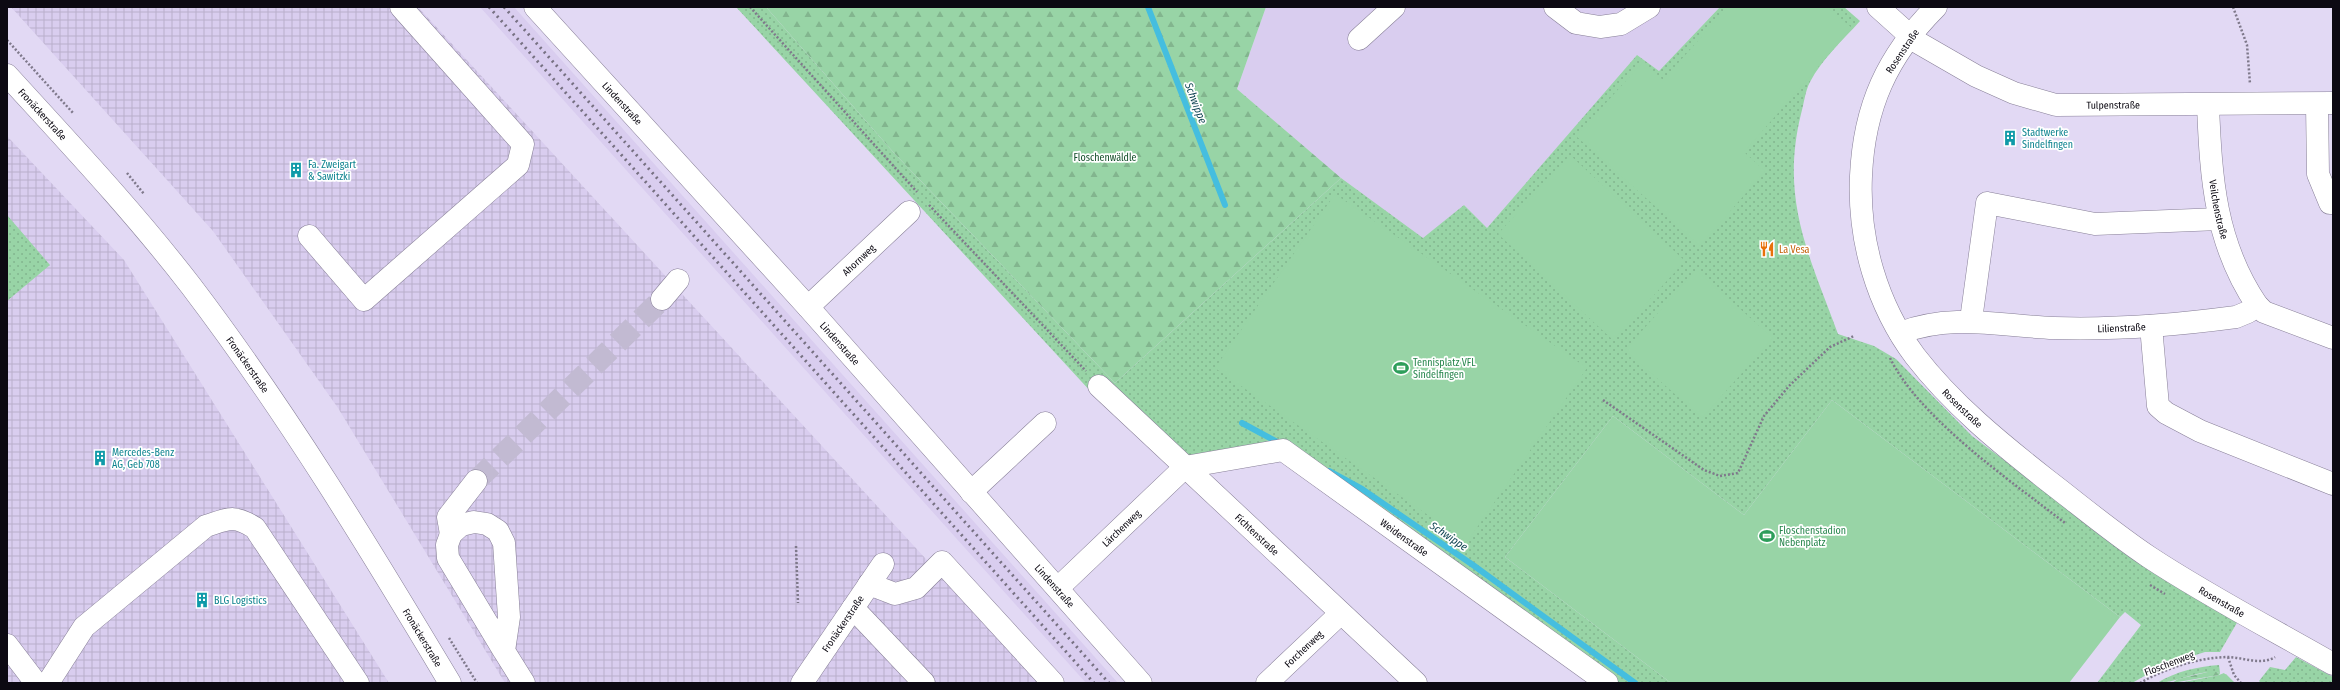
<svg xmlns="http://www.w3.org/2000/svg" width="2340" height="690" font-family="'Fira Sans Condensed',sans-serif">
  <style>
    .built { fill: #d9cdef }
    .industrial { fill: url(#industrial-grid) }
    .grass { fill: url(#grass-dots) }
    .forest { fill: url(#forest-firs) }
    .park { fill: #98d4a6 }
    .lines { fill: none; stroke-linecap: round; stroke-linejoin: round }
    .stream { stroke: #45bedf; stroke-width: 6 }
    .minor-tunnel { stroke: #c2bad2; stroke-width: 22; stroke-dasharray: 22 11; stroke-linecap: butt }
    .minor-casing { stroke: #877f97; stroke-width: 23 }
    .major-casing { stroke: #877f97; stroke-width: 23 }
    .path { stroke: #7f798b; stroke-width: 2.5; stroke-dasharray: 2 2; stroke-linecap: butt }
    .minor { stroke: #fff; stroke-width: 22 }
    .major { stroke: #fff; stroke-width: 22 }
    .rail { stroke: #767081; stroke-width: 3; stroke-dasharray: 2 4; stroke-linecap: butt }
    .labels { text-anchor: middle; stroke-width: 3.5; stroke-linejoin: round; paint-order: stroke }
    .street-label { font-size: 10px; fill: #0c0912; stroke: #fff }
    .culture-label { font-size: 10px; fill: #0d838f; stroke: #fff; text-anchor: start }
    .park-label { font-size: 10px; fill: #134e29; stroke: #fff }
    .food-label { font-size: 10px; fill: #c56008; stroke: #fff; text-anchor: start }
    .leisure-label { font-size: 10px; fill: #27864d; stroke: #fff; text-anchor: start }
    .water-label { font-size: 11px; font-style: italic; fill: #0f4452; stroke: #fff }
  </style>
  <defs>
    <pattern id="industrial-grid" width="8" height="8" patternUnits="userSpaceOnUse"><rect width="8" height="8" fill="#d9cdef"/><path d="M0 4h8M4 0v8" fill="none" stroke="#b9afcc"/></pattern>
    <pattern id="grass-dots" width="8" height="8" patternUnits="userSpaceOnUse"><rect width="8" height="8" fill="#98d4a6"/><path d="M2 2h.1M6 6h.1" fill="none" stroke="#82b58e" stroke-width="1.8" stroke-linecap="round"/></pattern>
    <pattern id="forest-firs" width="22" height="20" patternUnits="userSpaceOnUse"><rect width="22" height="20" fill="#98d4a6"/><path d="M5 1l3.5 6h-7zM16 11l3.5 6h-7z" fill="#82b58e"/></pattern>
  </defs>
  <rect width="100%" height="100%" fill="#e2d9f4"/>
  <!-- built -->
  <path class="built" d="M 480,7 L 514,7 L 1118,683 L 1086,683 Z
    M 1266,7 L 1720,7 L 1659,71 L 1637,56 L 1487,228 L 1464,205 L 1423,239 L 1341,178 L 1237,89 Z"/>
  <!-- industrial -->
  <path class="industrial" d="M 11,7 L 418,7 L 1040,683 L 505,683 L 338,408 L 213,231 Z
    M 7,136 L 124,260 L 389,683 L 7,683 Z"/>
  <!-- grass -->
  <path class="grass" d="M 736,7 L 766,7 L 894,153 L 1115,383 L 1341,178 L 1423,238 L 1464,205 L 1487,228 L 1637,55 L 1659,71 L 1720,7 L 1844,7 L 1860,21 C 1843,40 1822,59 1810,82 C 1805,91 1804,104 1801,114 C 1780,200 1809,255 1838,334 L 1874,346 L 1896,359 L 1972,436 L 2153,572 L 2238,621 L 2220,652 L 2205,652 L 2164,665 L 2132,683 L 2097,683 L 2141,625 L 2125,612 L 2120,617 L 1832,400 L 1744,515 L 1613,416 L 1505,557 L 1671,683 L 1611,683 L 1288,447 L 1187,460 L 1104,406 Z
    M 7,215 L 50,265 L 7,301 Z
    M 2296,657 L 2333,677 L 2333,683 L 2261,683 L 2259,681 L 2270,667 L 2285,670 Z
    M 2219,665 L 2220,673 C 2200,668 2178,683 2157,683 C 2177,671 2196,667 2219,665 Z
    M 2224,673 L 2233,683 L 2179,683 L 2219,675 Z"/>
  <!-- forest -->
  <path class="forest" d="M 766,7 L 1266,7 L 1237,89 L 1341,178 L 1115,383 L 894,153 Z
    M 2212,671 L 2220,673 L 2219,675 L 2172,683 L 2178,679 Z"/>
  <!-- park -->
  <path class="park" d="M 1728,7 L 1827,7 L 1852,28 L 1744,152 L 1765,171 L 1700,246 L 1576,136 L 1643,62 L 1663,80 Z
    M 1570,155 L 1685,261 L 1613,340 L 1498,234 Z
    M 1335,194 L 1587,368 L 1467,542 L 1215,368 Z
    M 1696,270 L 1773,338 L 1702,418 L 1625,350 Z
    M 1832,400 L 2120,617 L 2069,683 L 1671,683 L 1505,557 L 1613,416 L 1744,515 Z
    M 2226,674 L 2235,683 L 2203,683 Z"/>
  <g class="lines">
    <!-- stream -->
    <path class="stream" d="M 1148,7 L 1225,205
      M 1242,423 L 1281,444
      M 1329,471 L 1362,489 L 1473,565 L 1635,683"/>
    <!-- minor-tunnel -->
    <path class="minor-tunnel" d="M 476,481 L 662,299"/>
    <defs>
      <g id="minor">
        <path id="s1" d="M 535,7 L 808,307 L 1141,683"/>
        <path d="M 1555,7 L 1576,23 L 1600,27 L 1621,24 L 1649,7"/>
        <path id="s2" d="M 1878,7 L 1917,42 L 1976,76 L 2014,93 L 2056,105 L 2333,103"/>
        <path id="s3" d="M 1936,7 C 1887,56 1864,107 1861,176 C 1858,240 1877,305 1915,356 C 1952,404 2000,443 2047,480 C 2081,506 2113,533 2149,557 C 2208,596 2272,629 2333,664"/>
        <path d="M 1359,39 L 1394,7"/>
        <path d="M 2317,104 L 2318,174 L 2330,203 L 2333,203"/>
        <path id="s4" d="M 2208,106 C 2211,178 2215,243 2257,305"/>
        <path d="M 309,236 L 364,300 L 518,165 L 523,144 L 401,7"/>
        <path d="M 662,299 L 678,280"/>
        <path id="s5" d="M 808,307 L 909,212"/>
        <path d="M 1971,320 L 1987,203 L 2095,224 L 2219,219"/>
        <path d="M 2151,326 L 2158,406 L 2166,413 L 2200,431 L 2333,484"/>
        <path id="s6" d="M 1900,333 C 1953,313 2000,326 2054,328 C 2115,330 2176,325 2236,317 L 2248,312 L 2257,305 L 2264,312 L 2333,338"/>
        <path id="s7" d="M 1099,386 L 1416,683"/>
        <path id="s8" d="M 1185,467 L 1283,450 L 1607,683"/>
        <path d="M 971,492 L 1045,423"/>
        <path d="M 451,534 L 448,517 L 476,481"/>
        <path d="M 869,584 L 895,594 L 916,588 L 942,562 L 1053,683"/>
        <path id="s9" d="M 1058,588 L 1185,467"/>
        <path d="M 853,608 L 924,683"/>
        <path d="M 7,645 L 36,683"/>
        <path d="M 504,651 L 448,558 L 447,545 L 451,534 L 461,525 L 474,522 L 487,524 L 498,531 L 504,543 L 509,617 L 504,651 L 524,683"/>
        <path d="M 48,683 L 84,627 L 206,526 C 228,519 233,514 255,528 L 358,683"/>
        <path id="s10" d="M 802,683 L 883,564"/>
        <path id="s11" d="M 1267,683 L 1340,614"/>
      </g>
      <g id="major">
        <path id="s12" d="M 7,75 C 70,144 134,212 191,286 C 286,411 370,549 450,683"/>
      </g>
    </defs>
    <!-- minor casing -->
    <use href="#minor" class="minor-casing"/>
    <!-- major casing -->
    <use href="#major" class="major-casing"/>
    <!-- path -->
    <path class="path" d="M 750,7 L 917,192
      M 2233,7 L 2247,45 L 2250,84
      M 7,40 L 73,113
      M 127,173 L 144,194
      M 929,205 L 1086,371
      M 1890,358 C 1920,419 2011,481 2065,523
      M 1603,400 L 1704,470 L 1720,476 L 1738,473 L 1764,416 L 1789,386 L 1830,347 L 1854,336
      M 796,546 L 798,603
      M 2150,585 L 2165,594
      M 449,638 L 477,683
      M 2228,657 L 2234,675 L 2241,683
      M 2140,683 C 2166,668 2197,658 2227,657 C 2243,657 2260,666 2275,657"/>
    <!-- minor -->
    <use href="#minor" class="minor"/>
    <!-- major -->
    <use href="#major" class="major"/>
    <!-- rail -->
    <path class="rail" d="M 489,7 L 1094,683
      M 504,7 L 1109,683"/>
  </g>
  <!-- icons -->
  <defs>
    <symbol id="building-bare" viewBox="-9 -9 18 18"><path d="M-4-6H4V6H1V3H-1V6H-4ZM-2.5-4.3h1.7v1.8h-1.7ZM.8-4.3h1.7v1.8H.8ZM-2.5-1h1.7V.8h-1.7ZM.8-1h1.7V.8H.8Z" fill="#0f9aa8" stroke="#fff" stroke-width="2.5" paint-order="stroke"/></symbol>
    <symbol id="restaurant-bare" viewBox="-9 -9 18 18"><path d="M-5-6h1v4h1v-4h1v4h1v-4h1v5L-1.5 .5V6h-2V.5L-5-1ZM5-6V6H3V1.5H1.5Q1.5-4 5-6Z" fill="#e8710a" stroke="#fff" stroke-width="2.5" paint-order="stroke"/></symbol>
    <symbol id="stadium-bare" viewBox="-9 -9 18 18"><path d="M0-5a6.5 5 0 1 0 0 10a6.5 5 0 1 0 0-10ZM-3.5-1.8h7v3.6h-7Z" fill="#2e9e5b" stroke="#fff" stroke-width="2.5" paint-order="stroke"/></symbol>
  </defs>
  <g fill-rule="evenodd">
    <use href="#building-bare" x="1999" y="127" width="22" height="22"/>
    <use href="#building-bare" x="285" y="159" width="22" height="22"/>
    <use href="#restaurant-bare" x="1756" y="238" width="22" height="22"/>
    <use href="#stadium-bare" x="1390" y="357" width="22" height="22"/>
    <use href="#building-bare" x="89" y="447" width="22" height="22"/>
    <use href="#stadium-bare" x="1756" y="525" width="22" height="22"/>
    <use href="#building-bare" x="191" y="589" width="22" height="22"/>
  </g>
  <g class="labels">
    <!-- street labels -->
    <g class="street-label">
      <text transform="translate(1902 51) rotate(-56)" y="4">Rosenstraße</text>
      <text dy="4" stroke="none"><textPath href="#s1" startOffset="130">Lindenstraße</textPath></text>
      <text dy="4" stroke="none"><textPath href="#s2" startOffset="263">Tulpenstraße</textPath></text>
      <text dy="4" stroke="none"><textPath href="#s12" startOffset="53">Fronäckerstraße</textPath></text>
      <text dy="4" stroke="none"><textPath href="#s4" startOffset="104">Veilchenstraße</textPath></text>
      <text dy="4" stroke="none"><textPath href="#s5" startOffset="69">Ahornweg</textPath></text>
      <text dy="4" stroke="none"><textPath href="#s6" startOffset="223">Lilienstraße</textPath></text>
      <text dy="4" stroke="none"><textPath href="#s1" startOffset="454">Lindenstraße</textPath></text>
      <text dy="4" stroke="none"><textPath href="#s12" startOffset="377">Fronäckerstraße</textPath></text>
      <text dy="4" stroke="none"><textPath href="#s3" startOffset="452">Rosenstraße</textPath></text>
      <text dy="4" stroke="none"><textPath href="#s9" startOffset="87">Lärchenweg</textPath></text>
      <text dy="4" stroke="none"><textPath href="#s7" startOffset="217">Fichtenstraße</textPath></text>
      <text dy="4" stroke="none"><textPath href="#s8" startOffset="249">Weidenstraße</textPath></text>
      <text dy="4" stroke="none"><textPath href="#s1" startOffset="778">Lindenstraße</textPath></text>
      <text dy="4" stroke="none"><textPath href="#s3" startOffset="776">Rosenstraße</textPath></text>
      <text dy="4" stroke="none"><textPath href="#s10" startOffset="72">Fronäckerstraße</textPath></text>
      <text dy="4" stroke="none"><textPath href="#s12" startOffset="701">Fronäckerstraße</textPath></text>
      <text dy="4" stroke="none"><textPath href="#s11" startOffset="50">Forchenweg</textPath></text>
      <text transform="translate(2169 663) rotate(-21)" y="4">Floschenweg</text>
    </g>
    <!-- culture labels -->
    <g class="culture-label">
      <text x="2022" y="136">Stadtwerke<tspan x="2022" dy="12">Sindelfingen</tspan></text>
      <text x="308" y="168">Fa. Zweigart<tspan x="308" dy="12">&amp; Sawitzki</tspan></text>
      <text x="112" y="456">Mercedes-Benz<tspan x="112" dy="12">AG, Geb 708</tspan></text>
      <text x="214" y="604">BLG Logistics</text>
    </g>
    <!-- park labels -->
    <g class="park-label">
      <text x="1105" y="161">Floschenwäldle</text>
    </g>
    <!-- food labels -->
    <g class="food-label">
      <text x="1779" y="253">La Vesa</text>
    </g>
    <!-- leisure labels -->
    <g class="leisure-label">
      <text x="1413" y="366">Tennisplatz VFL<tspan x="1413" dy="12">Sindelfingen</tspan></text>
      <text x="1779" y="534">Floschenstadion<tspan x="1779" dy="12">Nebenplatz</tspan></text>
    </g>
    <!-- water labels -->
    <g class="water-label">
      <text transform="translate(1196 103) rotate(69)" y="4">Schwippe</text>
      <text transform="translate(1449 536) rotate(34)" y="4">Schwippe</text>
    </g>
  </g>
  <!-- border -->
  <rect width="2340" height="690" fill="none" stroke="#0c0912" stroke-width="16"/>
</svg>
